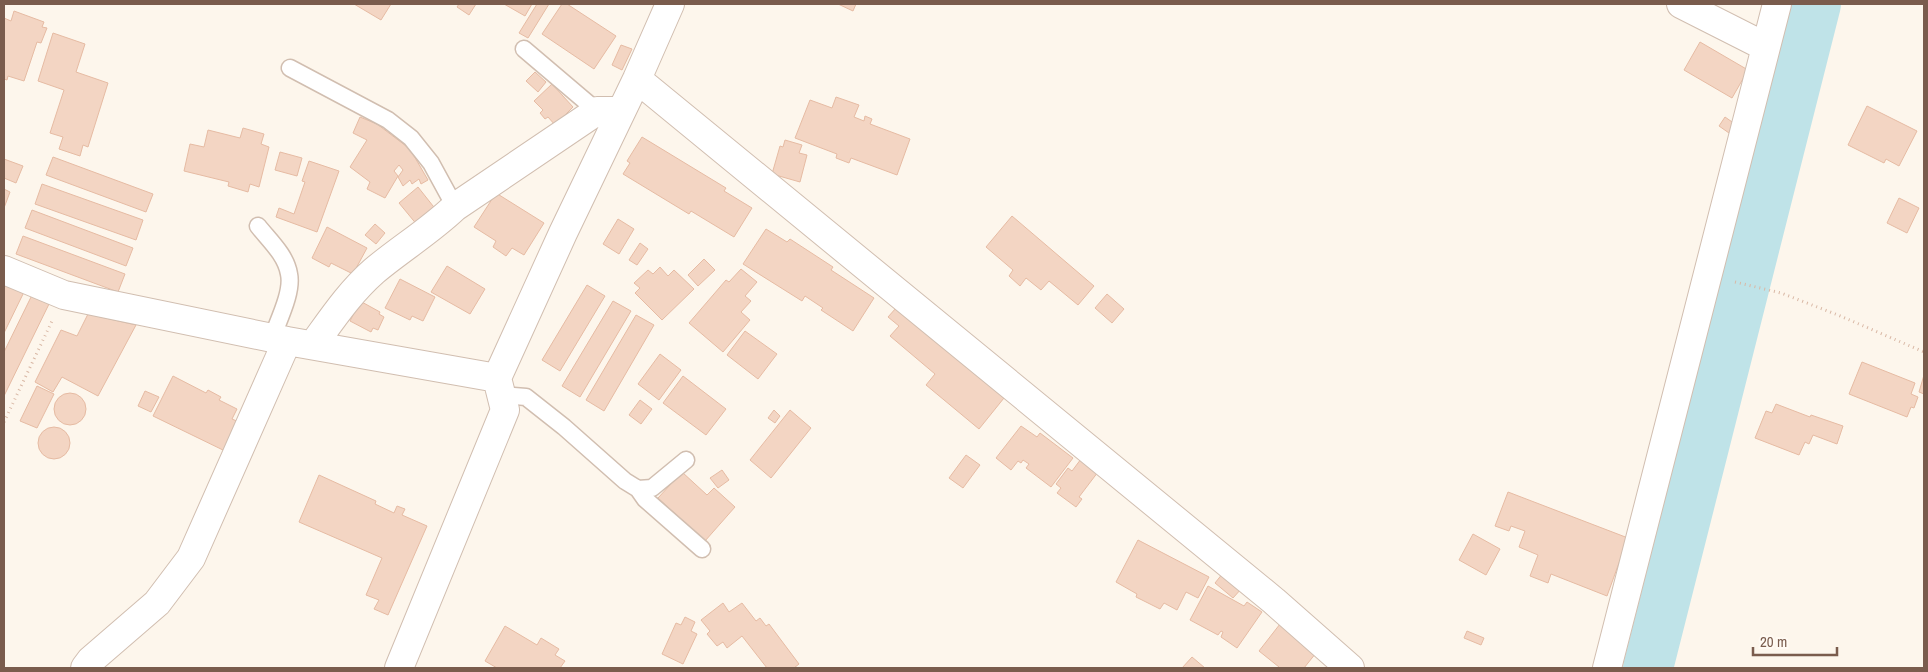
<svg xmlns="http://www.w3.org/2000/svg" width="1928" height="672" font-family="'Archivo Narrow',sans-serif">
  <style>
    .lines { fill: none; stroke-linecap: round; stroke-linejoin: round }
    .river { stroke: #bfe3e8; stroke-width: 50 }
    .building { fill: #f3d5c3; stroke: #e6bba3 }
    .service-casing { stroke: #d1beb0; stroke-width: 19 }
    .minor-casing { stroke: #d1beb0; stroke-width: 30 }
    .path { stroke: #d9b8a5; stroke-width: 3; stroke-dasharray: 1 4; stroke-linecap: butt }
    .service { stroke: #fff; stroke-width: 16 }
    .minor { stroke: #fff; stroke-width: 28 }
  </style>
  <rect width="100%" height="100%" fill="#fdf6ec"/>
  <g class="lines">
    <!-- river -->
    <path class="river" d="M 1648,668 L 1816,4"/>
  </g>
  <!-- building -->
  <path class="building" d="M 354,4 L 391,4 L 381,20 Z
    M 459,4 L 476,4 L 469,15 L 457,7 Z
    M 504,4 L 532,4 L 525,16 Z
    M 537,4 L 549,4 L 528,38 L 519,33 Z
    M 562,4 L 567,4 L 616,36 L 594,69 L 542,34 Z
    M 838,4 L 856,4 L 853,11 Z
    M 14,11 L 44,22 L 42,27 L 47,28 L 41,43 L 37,42 L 24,81 L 8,76 L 7,80 L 4,79 L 4,18 L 11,21 Z
    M 53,33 L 85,44 L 76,72 L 108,83 L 88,147 L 83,145 L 80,156 L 59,149 L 63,137 L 50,133 L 64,90 L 38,81 Z
    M 1700,42 L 1748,70 L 1732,98 L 1684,70 Z
    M 621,45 L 632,49 L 622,70 L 612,65 Z
    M 535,72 L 546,82 L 538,92 L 526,81 Z
    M 552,84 L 573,107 L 555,125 L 548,117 L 545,119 L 540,113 L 543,110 L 534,101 Z
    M 836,97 L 859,105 L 854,117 L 864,121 L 865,116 L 872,119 L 870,124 L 910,139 L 897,175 L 851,158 L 849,163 L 836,158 L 837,154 L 795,138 L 810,100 L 832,108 Z
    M 1867,106 L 1917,131 L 1899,166 L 1886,159 L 1884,163 L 1848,145 Z
    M 360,117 L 377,124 L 410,149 L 428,180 L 421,184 L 419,179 L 412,184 L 410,180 L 403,186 L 398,177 L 403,170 L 399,165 L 394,171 L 398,176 L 385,198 L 367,189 L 370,182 L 350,167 L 367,140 L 353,133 Z
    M 1725,117 L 1735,124 L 1729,133 L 1719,126 Z
    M 243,128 L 264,134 L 261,144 L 269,147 L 259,187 L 250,184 L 248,192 L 228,186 L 229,182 L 184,171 L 190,144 L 204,147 L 208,130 L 240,138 Z
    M 642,137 L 726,188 L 724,191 L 752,208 L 734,237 L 691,211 L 689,214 L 623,174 L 630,163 L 627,161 Z
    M 785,140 L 802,145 L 799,153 L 807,155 L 800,182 L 772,174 L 780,146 L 783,147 Z
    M 280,152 L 302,158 L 297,176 L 275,170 Z
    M 53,157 L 153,194 L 146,212 L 46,175 Z
    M 4,159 L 23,166 L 16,183 L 4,178 Z
    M 309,161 L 339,171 L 317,232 L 276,217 L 279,208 L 294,214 L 305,182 L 302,181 Z
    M 42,184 L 143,220 L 136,240 L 35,204 Z
    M 418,187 L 437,211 L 418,226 L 399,203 Z
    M 4,189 L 10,192 L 4,208 Z
    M 496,193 L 544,223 L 524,255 L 512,248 L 506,256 L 493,247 L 496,241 L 474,227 Z
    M 1899,198 L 1919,208 L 1907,233 L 1887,223 Z
    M 32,210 L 133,248 L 126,266 L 25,228 Z
    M 1012,216 L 1094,286 L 1078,305 L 1049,281 L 1041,290 L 1026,278 L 1020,286 L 1009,276 L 1013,270 L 986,247 Z
    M 618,219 L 634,229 L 619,254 L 603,244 Z
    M 375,224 L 385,233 L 376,244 L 365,235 Z
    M 327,227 L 367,248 L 353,274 L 331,263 L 329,267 L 312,258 Z
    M 766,229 L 787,242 L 790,239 L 833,267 L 831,270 L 874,298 L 853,331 L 821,310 L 823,308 L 805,296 L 802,301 L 743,264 Z
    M 23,236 L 125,274 L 118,292 L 16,254 Z
    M 640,243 L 648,249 L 637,265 L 629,260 Z
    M 704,259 L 715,270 L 698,286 L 688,275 Z
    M 447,266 L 485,289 L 470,314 L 431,292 Z
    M 660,267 L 668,276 L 674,270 L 694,289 L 662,320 L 635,293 L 640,288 L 634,283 L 648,270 L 653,274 Z
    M 741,269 L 757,282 L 745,296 L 751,301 L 741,312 L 750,320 L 723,352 L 689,323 L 726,280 L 729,282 Z
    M 400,279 L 435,297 L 423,321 L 412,316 L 410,320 L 385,308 Z
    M 6,283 L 24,292 L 4,333 L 4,288 Z
    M 587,285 L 605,296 L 560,371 L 542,360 Z
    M 33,293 L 50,302 L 4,396 L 4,352 Z
    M 1107,294 L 1124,309 L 1112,323 L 1095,308 Z
    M 360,301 L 380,312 L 379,314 L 384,317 L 378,330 L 373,328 L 371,332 L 350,321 Z
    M 613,301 L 631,311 L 580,397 L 562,386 Z
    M 896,308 L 1004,398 L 979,429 L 926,385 L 935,374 L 890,336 L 899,326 L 888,317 Z
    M 88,314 L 136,325 L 98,396 L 62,377 L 53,392 L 35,382 L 61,330 L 77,336 Z
    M 636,315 L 654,325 L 604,411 L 586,400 Z
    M 745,331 L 777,354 L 758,379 L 727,355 Z
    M 660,354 L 681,370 L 659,400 L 638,384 Z
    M 1862,362 L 1915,383 L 1911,394 L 1918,397 L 1914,408 L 1911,407 L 1907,417 L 1849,394 Z
    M 1924,375 L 1924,394 L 1919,392 Z
    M 173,376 L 206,393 L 208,390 L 221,397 L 219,400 L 237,409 L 232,419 L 239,422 L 225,451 L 153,416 Z
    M 683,376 L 726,409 L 706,435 L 663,403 Z
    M 37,386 L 54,394 L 37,428 L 20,421 Z
    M 145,391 L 159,397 L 151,412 L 138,406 Z
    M54 409a16 16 0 1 1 32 0a16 16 0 1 1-32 0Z
    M 640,400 L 652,409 L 641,424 L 629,415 Z
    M 1776,404 L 1810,417 L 1811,415 L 1843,426 L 1837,444 L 1813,435 L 1809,444 L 1805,442 L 1799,455 L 1755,438 L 1766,411 L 1772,413 Z
    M 774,410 L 780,416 L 775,423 L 768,418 Z
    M 790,410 L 811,428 L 771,478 L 750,460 Z
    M 1021,426 L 1037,437 L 1040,433 L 1073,458 L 1051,487 L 1026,468 L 1029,464 L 1023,460 L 1021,463 L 1018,461 L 1011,470 L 996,458 Z
    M38 443a16 16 0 1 1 32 0a16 16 0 1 1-32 0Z
    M 966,455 L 980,465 L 963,488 L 949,478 Z
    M 1081,459 L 1098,472 L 1079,497 L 1082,499 L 1076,507 L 1057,493 L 1061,488 L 1056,484 L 1068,468 L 1072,471 Z
    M 722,470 L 729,480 L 718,488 L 710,478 Z
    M 682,472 L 707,495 L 714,488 L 735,507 L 705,541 L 658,498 Z
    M 319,475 L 376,501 L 375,504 L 394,513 L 397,506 L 405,509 L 402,515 L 427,526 L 388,615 L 374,609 L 379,600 L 366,595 L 382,558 L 299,522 Z
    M 1508,492 L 1628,538 L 1607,596 L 1551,574 L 1548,583 L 1530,576 L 1538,555 L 1519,547 L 1525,531 L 1511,526 L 1509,531 L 1495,526 Z
    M 1473,534 L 1500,549 L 1486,575 L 1459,560 Z
    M 1138,540 L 1209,577 L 1198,598 L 1186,592 L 1177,610 L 1164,603 L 1160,609 L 1136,597 L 1137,594 L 1116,582 Z
    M 1223,573 L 1242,588 L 1233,598 L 1215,583 Z
    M 1208,586 L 1244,606 L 1247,602 L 1262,612 L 1237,648 L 1221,637 L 1223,632 L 1221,631 L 1218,635 L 1190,620 Z
    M 723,603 L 729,612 L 742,603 L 756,621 L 760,618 L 766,626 L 769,624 L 799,664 L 794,668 L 767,668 L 742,636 L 727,648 L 723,642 L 717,646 L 707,634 L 710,631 L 701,620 Z
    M 685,617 L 695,622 L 691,631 L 697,634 L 683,664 L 662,654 L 676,623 L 681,625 Z
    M 1280,624 L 1316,653 L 1304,668 L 1278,668 L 1279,667 L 1259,651 Z
    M 505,626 L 537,645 L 541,638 L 559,649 L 555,655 L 565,661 L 560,668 L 497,668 L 485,661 Z
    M 1467,631 L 1484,638 L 1481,645 L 1464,638 Z
    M 1192,657 L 1205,668 L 1182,668 Z"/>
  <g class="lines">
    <defs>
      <path id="service" d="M 524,49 L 597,111
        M 290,68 L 388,120 L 411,138 L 431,163 L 455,207
        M 258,226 C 269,240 286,255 289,274 C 293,292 278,321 272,338
        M 502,395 L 526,397 L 564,427 L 625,481 L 638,489 L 652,488 L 686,460
        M 638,489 L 645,499 L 702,549"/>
      <path id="minor" d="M 1681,4 L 1766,47
        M 637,79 L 1274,601 L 1350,668
        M 4,270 L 64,295 L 287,341 L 497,378
        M 313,345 C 332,319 349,293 374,271 C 400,249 430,231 455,207 L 597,111 L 621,111
        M 85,668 L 91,660 L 157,603 L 191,558 L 287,341
        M 399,668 L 505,410 L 497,378 L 563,233 L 637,79 L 670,4
        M 1607,668 L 1777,4"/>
    </defs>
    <!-- service casing -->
    <use href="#service" class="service-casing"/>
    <!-- minor casing -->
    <use href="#minor" class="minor-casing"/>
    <!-- path -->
    <path class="path" d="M 1735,282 L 1781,293 L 1838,315 L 1924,352
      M 4,422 L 53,319"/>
    <!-- service -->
    <use href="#service" class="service"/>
    <!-- minor -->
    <use href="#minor" class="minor"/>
  </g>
  <!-- border -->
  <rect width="1928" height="672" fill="none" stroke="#7a5c4d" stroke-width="10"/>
  <!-- scale -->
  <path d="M1753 647v8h84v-8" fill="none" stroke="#7a5c4d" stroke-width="2.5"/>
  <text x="1760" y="647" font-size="15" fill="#7a5c4d" stroke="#fffaf3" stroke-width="4" paint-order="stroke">20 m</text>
</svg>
